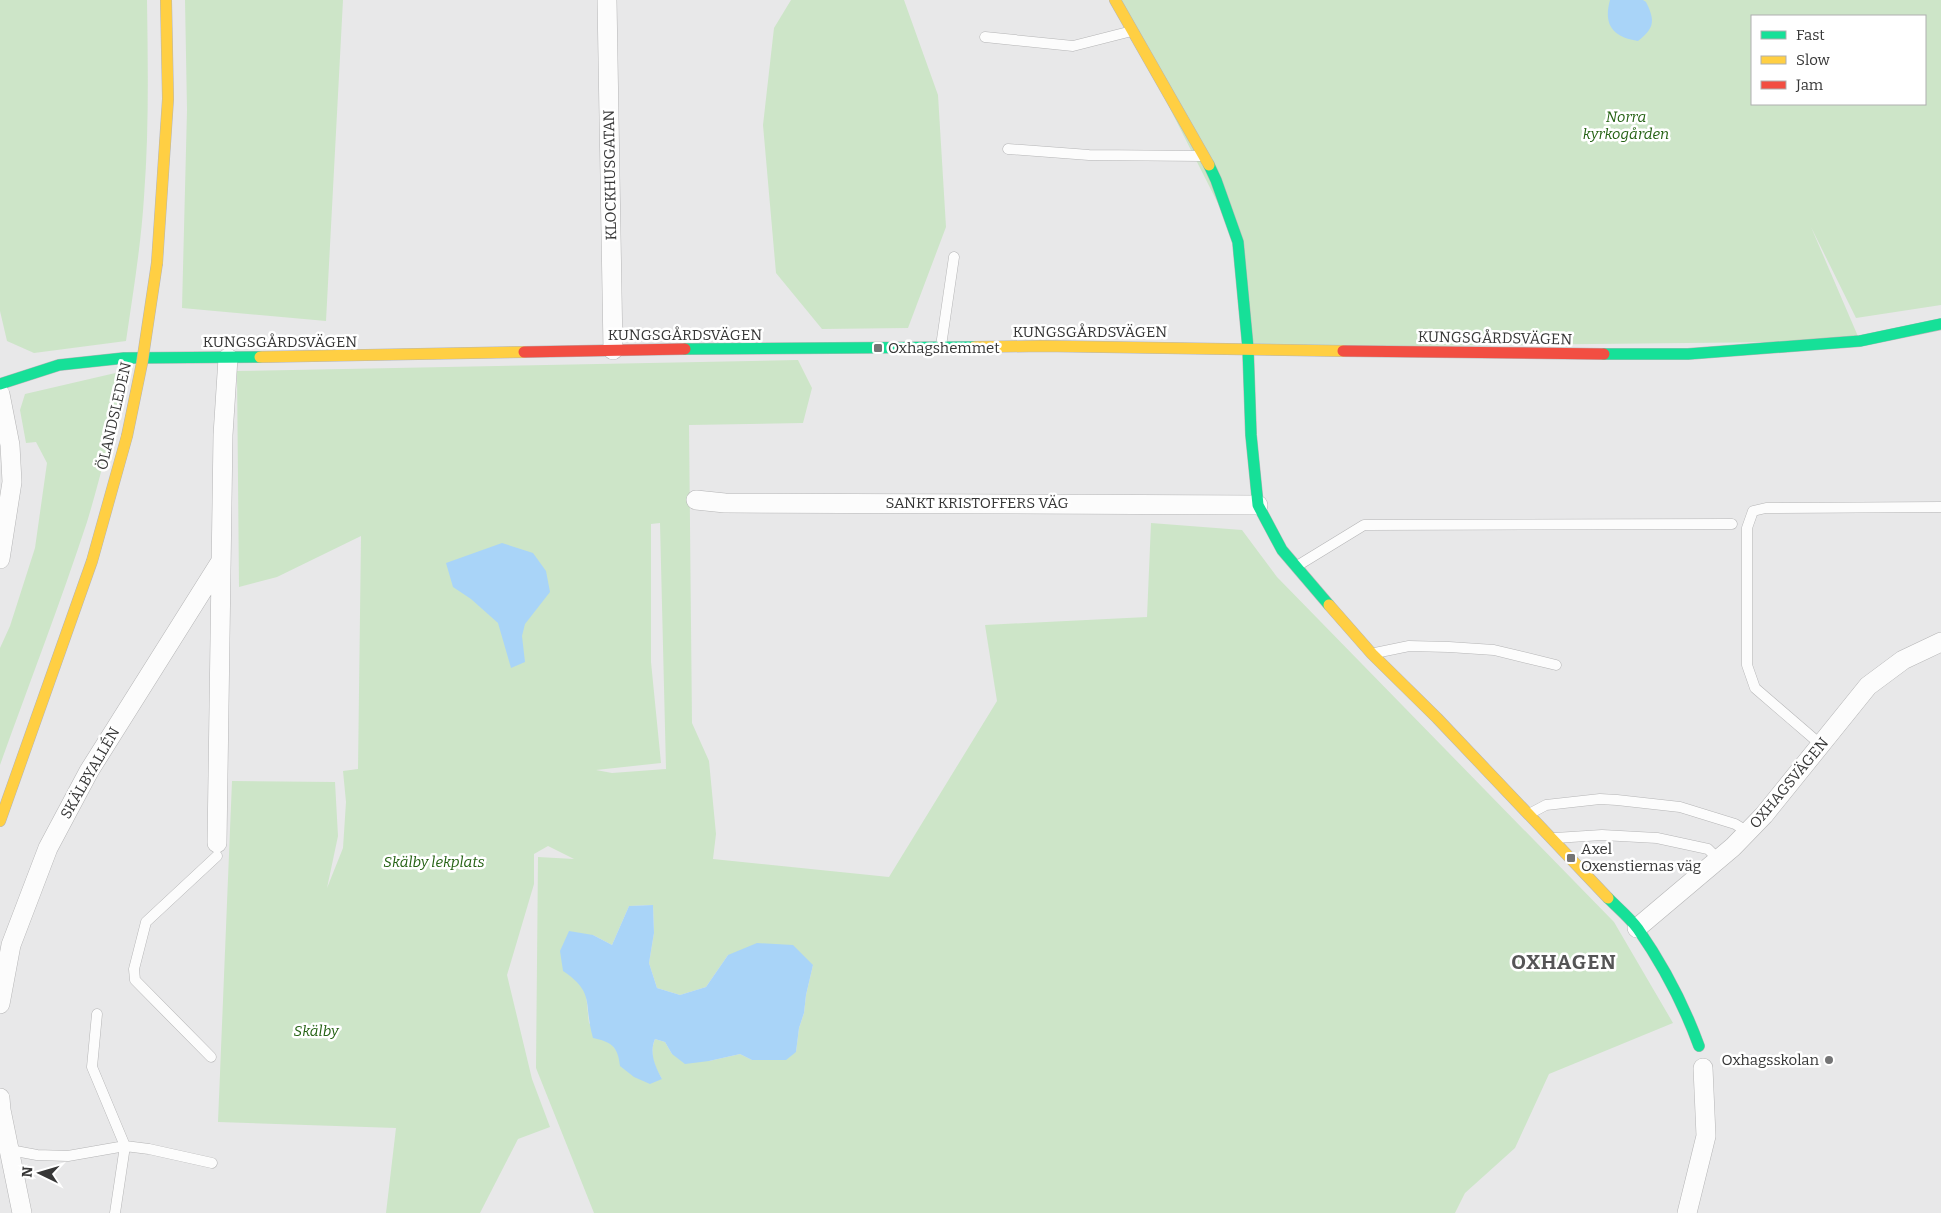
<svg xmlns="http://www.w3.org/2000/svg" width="1941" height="1213" font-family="Bitter,serif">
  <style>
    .green { fill: #cde5c8; fill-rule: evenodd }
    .water { fill: #a9d4f8 }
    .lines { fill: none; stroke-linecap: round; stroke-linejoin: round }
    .lane-casing { stroke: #b5b5b6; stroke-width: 11 }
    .street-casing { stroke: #b5b5b6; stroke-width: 20 }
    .fast-casing { stroke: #b5b5b6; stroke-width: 12 }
    .slow-casing { stroke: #b5b5b6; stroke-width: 12 }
    .jam-casing { stroke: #b5b5b6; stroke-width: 12 }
    .lane { stroke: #fcfcfc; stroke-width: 10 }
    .street { stroke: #fcfcfc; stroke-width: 19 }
    .fast { stroke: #16e098; stroke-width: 11 }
    .slow { stroke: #ffcf43; stroke-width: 11 }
    .jam { stroke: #f24e42; stroke-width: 11 }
    .slow-bridge-casing { stroke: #b5b5b6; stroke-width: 12; stroke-linecap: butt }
    .slow-bridge { stroke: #ffcf43; stroke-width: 11 }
    .poi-dot { fill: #747475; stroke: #fff; stroke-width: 2 }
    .labels { text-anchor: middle; stroke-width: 5; stroke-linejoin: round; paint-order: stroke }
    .park-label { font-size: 15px; font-style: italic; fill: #256214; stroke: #fff }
    .street-label { font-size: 15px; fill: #363636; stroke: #fff }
    .poi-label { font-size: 15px; fill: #363636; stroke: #fff; text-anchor: start }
    .district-label { font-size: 20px; font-weight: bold; letter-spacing: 1px; fill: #555556; stroke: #fff }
  </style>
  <rect width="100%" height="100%" fill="#e8e8e9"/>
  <!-- green -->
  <path class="green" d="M 0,0 L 147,0 C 148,66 149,132 144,197 C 141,245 133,293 126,341 L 34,353 L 7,341 L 0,311 Z
    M 185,0 L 343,0 L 326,321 L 182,308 L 187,110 Z
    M 791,0 L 904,0 L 938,95 L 946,227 L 908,328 L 822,329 L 776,273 L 763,125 L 774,28 Z
    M 1115,0 L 1941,0 L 1941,305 L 1856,318 L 1811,227 L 1860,341 L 1248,348 L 1238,243 ZM 1752,16 L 1925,16 L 1925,104 L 1752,104 Z
    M 798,360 L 812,388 L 803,423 L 689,425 L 692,723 L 709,761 L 716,834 L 713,859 L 889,877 L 997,701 L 985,625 L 1147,617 L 1151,523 L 1242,530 L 1277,577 L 1614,922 L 1673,1023 L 1549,1074 L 1515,1148 L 1465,1193 L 1455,1213 L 594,1213 L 536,1068 L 538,857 L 574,859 L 548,846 L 534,854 L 534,884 L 507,975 L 532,1079 L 550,1127 L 518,1139 L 480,1213 L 386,1213 L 396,1128 L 218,1122 L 232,781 L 335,782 L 338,836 L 327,888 L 343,848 L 346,802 L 343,771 L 358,769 L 361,536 L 277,577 L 239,587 L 237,371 ZM 660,523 L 666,769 L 612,773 L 596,770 L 661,763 L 651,662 L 651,524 ZM 653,905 L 654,933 L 649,963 L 657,988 L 680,995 L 706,987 L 728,955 L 813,965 L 806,995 L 804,1013 L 799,1028 L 796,1052 L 752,1060 L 740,1054 L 709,1061 L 672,1054 L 665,1042 L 655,1039 C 649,1054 654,1066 662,1079 L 619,1054 L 609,1041 L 589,1023 L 586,994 L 578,981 L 593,935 L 612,945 L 629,906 Z
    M 124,371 C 114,421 102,473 87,522 C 60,604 29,684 0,765 L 0,648 L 10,626 L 35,548 L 47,463 L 36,442 L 26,443 L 20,410 L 25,394 Z"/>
  <!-- water -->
  <path class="water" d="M 1610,0 L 1643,0 L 1646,2 C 1655,20 1655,28 1638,41 C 1613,37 1603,25 1610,0 Z
    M 502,543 L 533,553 L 546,571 L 550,592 L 525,624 L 522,636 L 525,662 L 511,668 L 498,623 L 471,599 L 453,587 L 446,563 Z
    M 653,905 L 654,933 L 649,963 L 657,988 L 680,995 L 706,987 L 728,955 L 757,943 L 793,945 L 813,965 L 806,995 L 804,1013 L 799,1028 L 796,1052 L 786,1060 L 752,1060 L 740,1054 L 709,1061 L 685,1064 L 672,1054 L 665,1042 L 655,1039 C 649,1053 655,1066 662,1079 L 650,1084 L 634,1077 L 620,1066 C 618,1046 611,1042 593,1038 C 583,1004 596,993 563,971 L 560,951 L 569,931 L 593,935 L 612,945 L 629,906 Z"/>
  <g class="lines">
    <defs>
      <path id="lane" d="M 985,37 L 1073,46 L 1132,31
        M 1008,149 L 1089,155 L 1203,156
        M 941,346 L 954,257
        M 1297,566 L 1364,525 L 1732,524
        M 1375,653 L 1409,646 L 1449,647 L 1494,650 L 1556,665
        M 1820,744 L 1755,688 L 1747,665 L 1747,528 L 1753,511 L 1766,508 L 1941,507
        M 1529,814 L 1546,805 L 1600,799 L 1617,800 L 1680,807 L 1735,824 L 1748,832
        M 1555,838 L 1602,835 L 1657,838 L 1708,849 L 1718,859
        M 97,1014 L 92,1067 L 125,1146 L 115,1213
        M 211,1057 L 135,980 L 134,969 L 146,922 L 217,856
        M 10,1150 L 37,1155 L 68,1156 L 125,1146 L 149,1149 L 212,1163"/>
      <path id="street" d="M 607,0 L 613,350
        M 0,394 L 10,445 L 12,482 L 0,559
        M 696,500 L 725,503 L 1258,505
        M 217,843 L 223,435 L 228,358
        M 1637,928 L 1733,847 L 1764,815 L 1868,686 L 1903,660 L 1941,642
        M 0,1004 L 11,945 L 48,848 L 89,771 L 221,561
        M 0,1098 L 1,1110 L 22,1213
        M 1687,1213 L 1706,1136 L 1703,1068"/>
      <path id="fast" d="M 1209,165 L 1216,180 L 1238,242 L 1248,348 L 1251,435 L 1258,505 L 1282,550 L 1329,605
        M 685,349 L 974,347
        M 1604,354 L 1688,354 L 1860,341 L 1941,324
        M 0,384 L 59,365 L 124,358 L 260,357
        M 1608,898 C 1618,908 1630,918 1638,929 C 1663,965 1684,1005 1699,1046"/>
      <path id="slow" d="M 1115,0 L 1209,165
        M 157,263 L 168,99 L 166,0
        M 974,347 L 1042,346 L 1343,351
        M 260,357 L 524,352
        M 1329,605 L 1372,654 L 1437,718 L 1608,898
        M 0,821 L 92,561 L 127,436"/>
      <path id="jam" d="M 1343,351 L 1604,354
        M 524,352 L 685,349"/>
    </defs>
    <!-- lane casing -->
    <use href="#lane" class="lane-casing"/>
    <!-- street casing -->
    <use href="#street" class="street-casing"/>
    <!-- fast casing -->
    <use href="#fast" class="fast-casing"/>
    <!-- slow casing -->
    <use href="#slow" class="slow-casing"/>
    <!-- jam casing -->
    <use href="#jam" class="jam-casing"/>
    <!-- lane -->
    <use href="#lane" class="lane"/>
    <!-- street -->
    <use href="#street" class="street"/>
    <!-- fast -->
    <use href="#fast" class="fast"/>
    <!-- slow -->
    <use href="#slow" class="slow"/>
    <!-- jam -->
    <use href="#jam" class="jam"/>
    <defs>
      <path id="slow-bridge" d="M 127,436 L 142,363 L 157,263"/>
    </defs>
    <!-- slow-bridge casing -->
    <use href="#slow-bridge" class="slow-bridge-casing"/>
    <!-- slow-bridge -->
    <use href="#slow-bridge" class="slow-bridge"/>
  </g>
  <!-- markers -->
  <g class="poi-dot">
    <rect x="873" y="343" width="10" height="10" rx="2.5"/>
    <rect x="1566" y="853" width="10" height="10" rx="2.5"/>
    <circle cx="1829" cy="1060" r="5"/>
  </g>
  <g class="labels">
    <!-- park labels -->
    <g class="park-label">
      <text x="1626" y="122">Norra<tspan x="1626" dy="17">kyrkogården</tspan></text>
      <text x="434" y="867">Skälby lekplats</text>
      <text x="316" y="1036">Skälby</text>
    </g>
    <!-- street labels -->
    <g class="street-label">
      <text transform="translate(610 175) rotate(-91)" y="5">KLOCKHUSGATAN</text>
      <text x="1090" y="337">KUNGSGÅRDSVÄGEN</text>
      <text x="685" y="340">KUNGSGÅRDSVÄGEN</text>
      <text transform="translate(1495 338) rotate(1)" y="5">KUNGSGÅRDSVÄGEN</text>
      <text x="280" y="347">KUNGSGÅRDSVÄGEN</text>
      <text transform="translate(114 416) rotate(-77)" y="5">ÖLANDSLEDEN</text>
      <text x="977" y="508">SANKT KRISTOFFERS VÄG</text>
      <text transform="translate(90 773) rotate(-60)" y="5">SKÄLBYALLÉN</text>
      <text transform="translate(1789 783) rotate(-50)" y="5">OXHAGSVÄGEN</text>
    </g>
    <!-- poi labels -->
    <g class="poi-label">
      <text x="888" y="353">Oxhagshemmet</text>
      <text x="1581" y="854">Axel<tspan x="1581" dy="17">Oxenstiernas väg</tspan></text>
      <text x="1819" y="1065" text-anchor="end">Oxhagsskolan</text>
    </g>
    <!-- district labels -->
    <g class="district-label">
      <text x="1564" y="969">OXHAGEN</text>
    </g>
  </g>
  <!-- legend -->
  <rect x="1751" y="15" width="175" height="90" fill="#ffffff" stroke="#afafaf"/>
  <rect x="1761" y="31" width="25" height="8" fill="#16e098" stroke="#afafaf"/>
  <text x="1796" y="40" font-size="15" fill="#363636">Fast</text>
  <rect x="1761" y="56" width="25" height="8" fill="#ffcf43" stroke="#afafaf"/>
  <text x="1796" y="65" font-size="15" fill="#363636">Slow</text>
  <rect x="1761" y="81" width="25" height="8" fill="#f24e42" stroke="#afafaf"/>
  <text x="1796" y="90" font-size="15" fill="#363636">Jam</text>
  <!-- north arrow -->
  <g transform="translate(40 1173) rotate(275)" stroke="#ffffff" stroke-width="4" paint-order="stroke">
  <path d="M0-4L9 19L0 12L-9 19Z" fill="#363636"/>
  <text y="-8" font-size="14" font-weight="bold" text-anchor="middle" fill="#363636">N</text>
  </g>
</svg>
